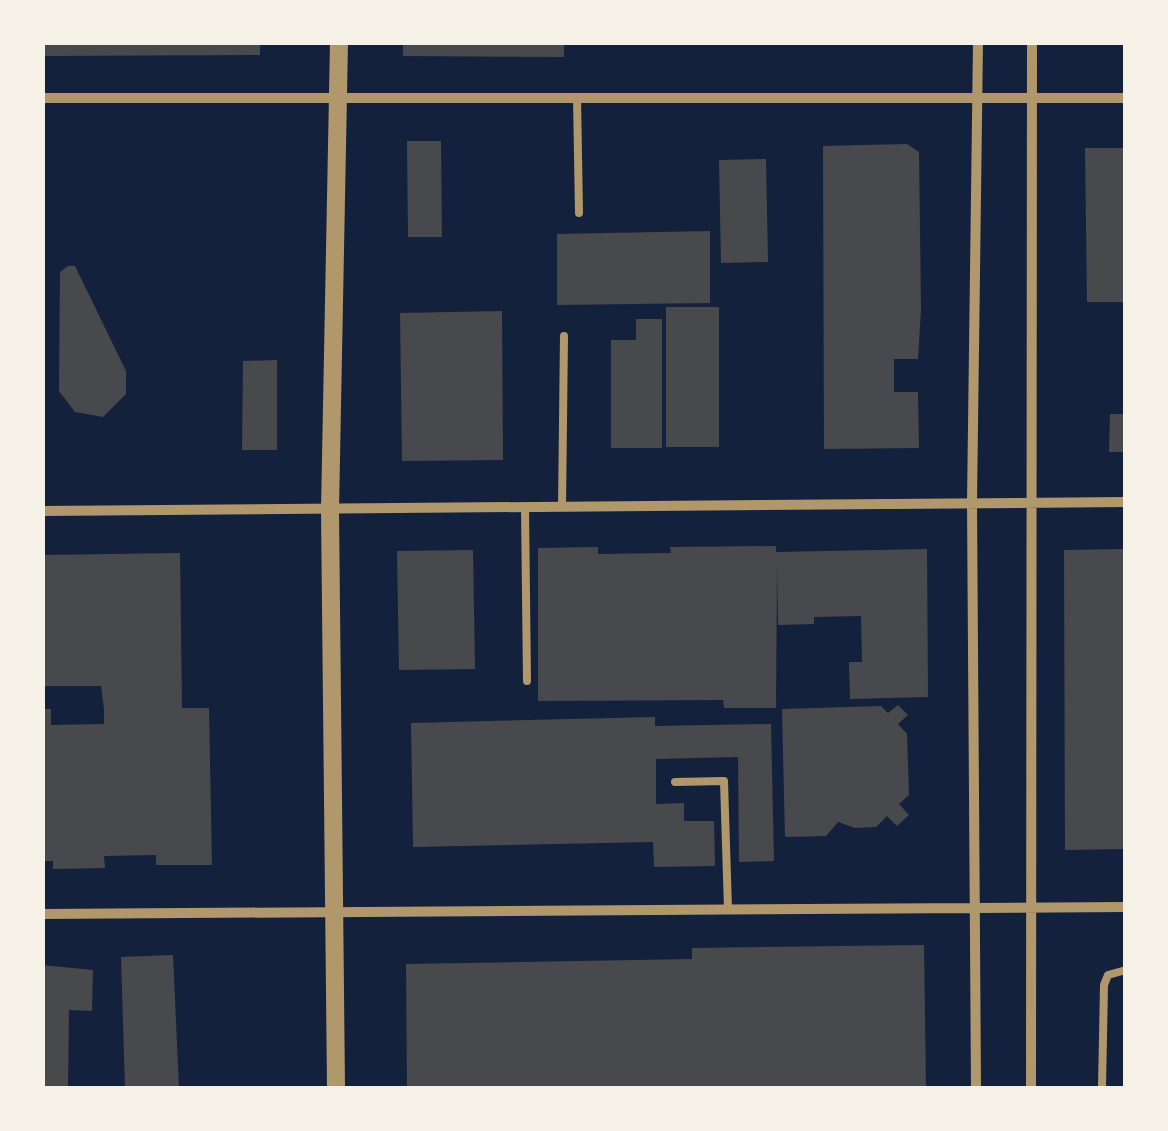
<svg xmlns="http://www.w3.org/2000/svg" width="1168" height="1131" font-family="'Roboto Condensed',sans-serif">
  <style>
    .building { fill: #48494c }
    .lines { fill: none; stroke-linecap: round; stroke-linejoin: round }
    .service { stroke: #b1986c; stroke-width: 8 }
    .minor { stroke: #b1986c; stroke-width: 10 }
    .tertiary { stroke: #b1986c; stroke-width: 18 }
  </style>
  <rect width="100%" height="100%" fill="#14213d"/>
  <!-- building -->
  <path class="building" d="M 42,42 L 260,42 L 260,55 L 42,56 Z
    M 403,42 L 564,42 L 564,57 L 403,56 Z
    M 407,141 L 441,141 L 442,237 L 408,237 Z
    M 907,144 L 919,152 L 921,309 L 918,359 L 894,359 L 894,392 L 918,392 L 919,448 L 824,449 L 823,146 Z
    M 1085,148 L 1126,148 L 1126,302 L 1087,302 Z
    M 766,159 L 768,262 L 721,263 L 719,160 Z
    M 710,231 L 710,303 L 557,305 L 557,234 Z
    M 68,266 L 75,266 L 126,371 L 126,394 L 103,417 L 75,412 L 59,391 L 60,272 Z
    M 666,307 L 719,307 L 719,447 L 666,447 Z
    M 502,311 L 503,460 L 402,461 L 400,313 Z
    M 636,319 L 662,319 L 662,448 L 611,448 L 611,340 L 636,340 Z
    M 277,360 L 277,450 L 242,450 L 243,361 Z
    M 1110,414 L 1126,414 L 1126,452 L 1109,452 Z
    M 776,546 L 776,552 L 927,549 L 928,697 L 850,699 L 849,662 L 862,662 L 861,616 L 814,617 L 814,624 L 778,625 L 777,565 L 776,708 L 724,708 L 723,700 L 538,701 L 538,548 L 598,547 L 598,554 L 671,553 L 670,547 Z
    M 1126,549 L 1126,849 L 1065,850 L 1064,550 Z
    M 473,550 L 475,669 L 399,670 L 397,551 Z
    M 180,553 L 182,708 L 209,708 L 212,865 L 156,865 L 156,855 L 104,856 L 105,868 L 53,869 L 53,861 L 42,861 L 42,709 L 51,709 L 51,725 L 104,724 L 104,709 L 101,686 L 42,686 L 42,555 Z
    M 898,705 L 908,715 L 898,724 L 907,734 L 909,795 L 899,804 L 909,815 L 897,826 L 887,816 L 876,827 L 855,828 L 838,822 L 826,836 L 785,837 L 782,709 L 881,706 L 888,713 Z
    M 655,717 L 655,726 L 771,724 L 774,861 L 739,862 L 738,757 L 656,759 L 656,804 L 684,803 L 684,821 L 714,821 L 715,866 L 654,867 L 653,842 L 413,847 L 411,723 Z
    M 924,945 L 926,1088 L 407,1088 L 406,964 L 692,959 L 692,948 Z
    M 173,955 L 179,1088 L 125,1088 L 121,957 Z
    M 42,965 L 93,970 L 92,1011 L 69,1010 L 68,1088 L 42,1088 Z"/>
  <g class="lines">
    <!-- service -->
    <path class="service" d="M 577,97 L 579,213
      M 562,507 L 564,336
      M 525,508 L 527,681
      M 675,782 L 724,781 L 728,909
      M 1102,1088 L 1104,985 L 1108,975 L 1126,970"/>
    <!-- minor -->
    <path class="minor" d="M 42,98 L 1126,98
      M 42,511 L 1126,502
      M 42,914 L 1126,907
      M 976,1088 L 972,503 L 978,42
      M 1031,1088 L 1032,42"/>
    <!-- tertiary -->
    <path class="tertiary" d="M 336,1088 L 330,510 L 339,42"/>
  </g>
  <!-- border -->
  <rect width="1168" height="1131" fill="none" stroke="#f6f1e7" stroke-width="90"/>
</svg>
